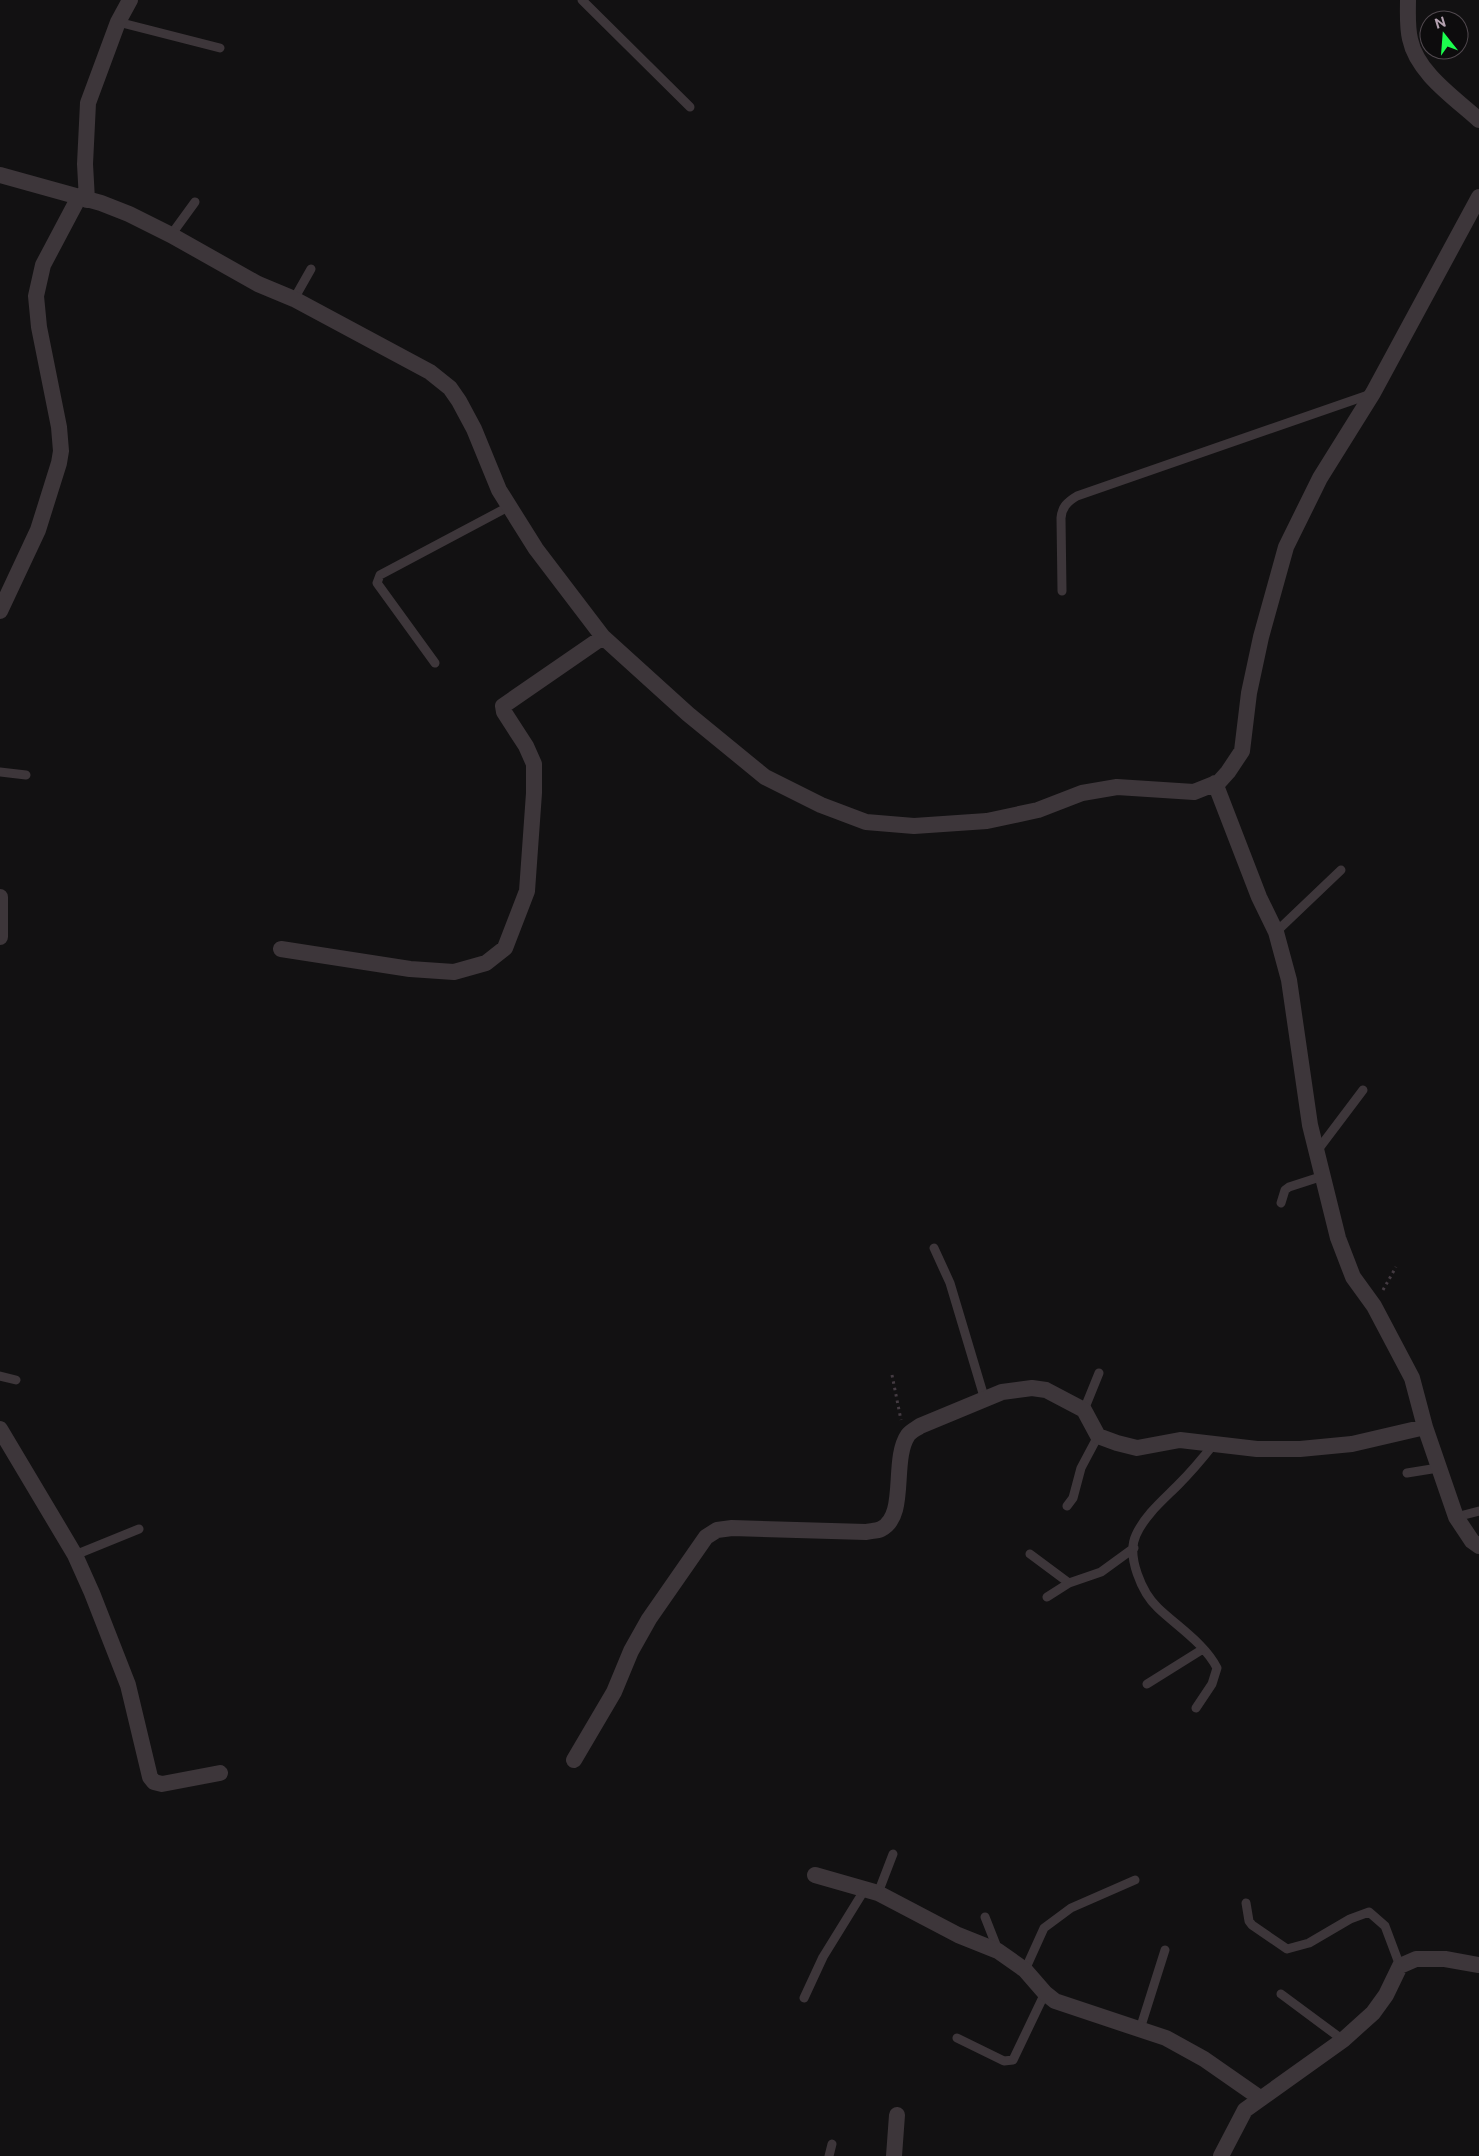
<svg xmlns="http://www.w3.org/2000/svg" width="1479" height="2156" font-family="'Public Sans',sans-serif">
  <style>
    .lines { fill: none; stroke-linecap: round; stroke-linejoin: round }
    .path { stroke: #443b42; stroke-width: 3; stroke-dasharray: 2.5 4; stroke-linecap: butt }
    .service { stroke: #3d363a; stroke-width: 9 }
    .minor { stroke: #3d363a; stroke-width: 16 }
  </style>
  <rect width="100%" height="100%" fill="#121112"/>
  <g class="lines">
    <!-- path -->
    <path class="path" d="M 1383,1290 L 1396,1267
      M 892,1375 L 901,1420"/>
    <!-- service -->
    <path class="service" d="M 582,0 L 690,107
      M 118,22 L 220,48
      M 171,235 L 195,202
      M 294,299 L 311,269
      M 1062,591 L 1061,518 C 1062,507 1067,502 1077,496 L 1371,394
      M 435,663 L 377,583 L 380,575 L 510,506
      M 0,772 L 26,775
      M 1276,932 L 1341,870
      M 1317,1151 L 1363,1090
      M 1281,1203 L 1285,1190 L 1289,1187 L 1323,1176
      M 934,1248 L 950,1283 L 985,1400
      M 0,1376 L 16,1380
      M 1084,1410 L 1099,1373
      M 1407,1473 L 1438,1468
      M 1067,1506 L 1073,1498 L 1081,1468 L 1098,1436
      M 1456,1517 L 1479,1511
      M 1030,1554 L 1069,1583
      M 75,1555 L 139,1529
      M 1047,1597 L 1069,1583 L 1101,1572 L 1134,1548
      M 1147,1684 L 1203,1649
      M 1196,1708 L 1212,1684 L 1217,1668 C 1205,1644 1178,1627 1158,1608 C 1142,1593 1126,1556 1136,1535 C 1145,1515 1163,1500 1178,1485 C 1191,1472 1202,1459 1213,1445
      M 878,1893 L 893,1854
      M 1246,1903 L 1249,1921 L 1252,1925 L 1287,1949 L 1309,1943 L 1350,1919 L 1369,1912 L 1385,1926 L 1400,1966
      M 985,1917 L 998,1950
      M 1025,1970 L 1044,1928 L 1071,1908 L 1135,1880
      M 1281,1994 L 1343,2040
      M 804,1998 L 823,1957 L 865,1889
      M 1140,2029 L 1165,1950
      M 957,2038 L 1004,2061 L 1013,2060 L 1045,1993
      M 829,2156 L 832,2144"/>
    <!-- minor -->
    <path class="minor" d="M 1408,0 C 1408,12 1407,26 1410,39 C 1417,73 1455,98 1479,120
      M 0,175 L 101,203 L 129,214 L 171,235 L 258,284 L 294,299 L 430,372 L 450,388 L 459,401 L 474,429 L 499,490 L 536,549 L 603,637 L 688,714 L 765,777 L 821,805 L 866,822 L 914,826 L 987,821 L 1038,810 L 1082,793 L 1117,787 L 1194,792 L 1219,782 L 1228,772 L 1242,751 L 1249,693 L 1261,637 L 1286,547 L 1320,478 L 1373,393 L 1479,197
      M 87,200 L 85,164 L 88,103 L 118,22 L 130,0
      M 0,611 L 38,530 L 59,463 L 61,451 L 59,427 L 39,327 L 36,296 L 43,265 L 79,197
      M 1215,783 L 1259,897 L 1276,932 L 1289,980 L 1310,1125 L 1338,1238 L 1353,1277 L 1374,1306 L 1412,1378 L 1425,1427 L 1456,1517 L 1472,1541 L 1479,1546
      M 0,897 L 0,937
      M 281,949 L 410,969 L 454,972 L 486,963 L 505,948 L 527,891 L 534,793 L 534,764 L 526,746 L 504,712 L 503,706 L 603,637
      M 0,1429 L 75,1555 L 92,1593 L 128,1685 L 150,1777 L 154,1782 L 162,1784 L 220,1773
      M 574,1760 L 614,1692 L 631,1651 L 649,1619 L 706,1537 L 717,1530 L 732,1528 L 866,1532 C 870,1531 877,1531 881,1529 C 908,1516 891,1460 908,1435 C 911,1431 916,1429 920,1426 L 1002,1392 L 1032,1388 L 1046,1390 L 1084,1410 L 1098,1436 L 1117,1443 L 1137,1448 L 1180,1440 L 1257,1449 L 1300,1449 L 1352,1444 L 1425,1427
      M 815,1875 L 878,1893 L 958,1935 L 998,1951 L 1025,1970 L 1045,1993 L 1055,2001 L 1166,2038 L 1204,2059 L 1260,2098
      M 894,2156 L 897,2115
      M 1221,2156 L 1245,2110 L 1343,2040 L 1373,2013 L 1386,1995 L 1400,1966 L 1416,1959 L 1445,1959 L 1479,1965"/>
  </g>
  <!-- north arrow -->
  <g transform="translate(1444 35) rotate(343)"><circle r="24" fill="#0d0c0d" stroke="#50484e"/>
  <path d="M0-4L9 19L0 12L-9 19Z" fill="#1cff4e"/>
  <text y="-8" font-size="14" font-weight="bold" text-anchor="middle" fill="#b4a1b0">N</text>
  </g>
</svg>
